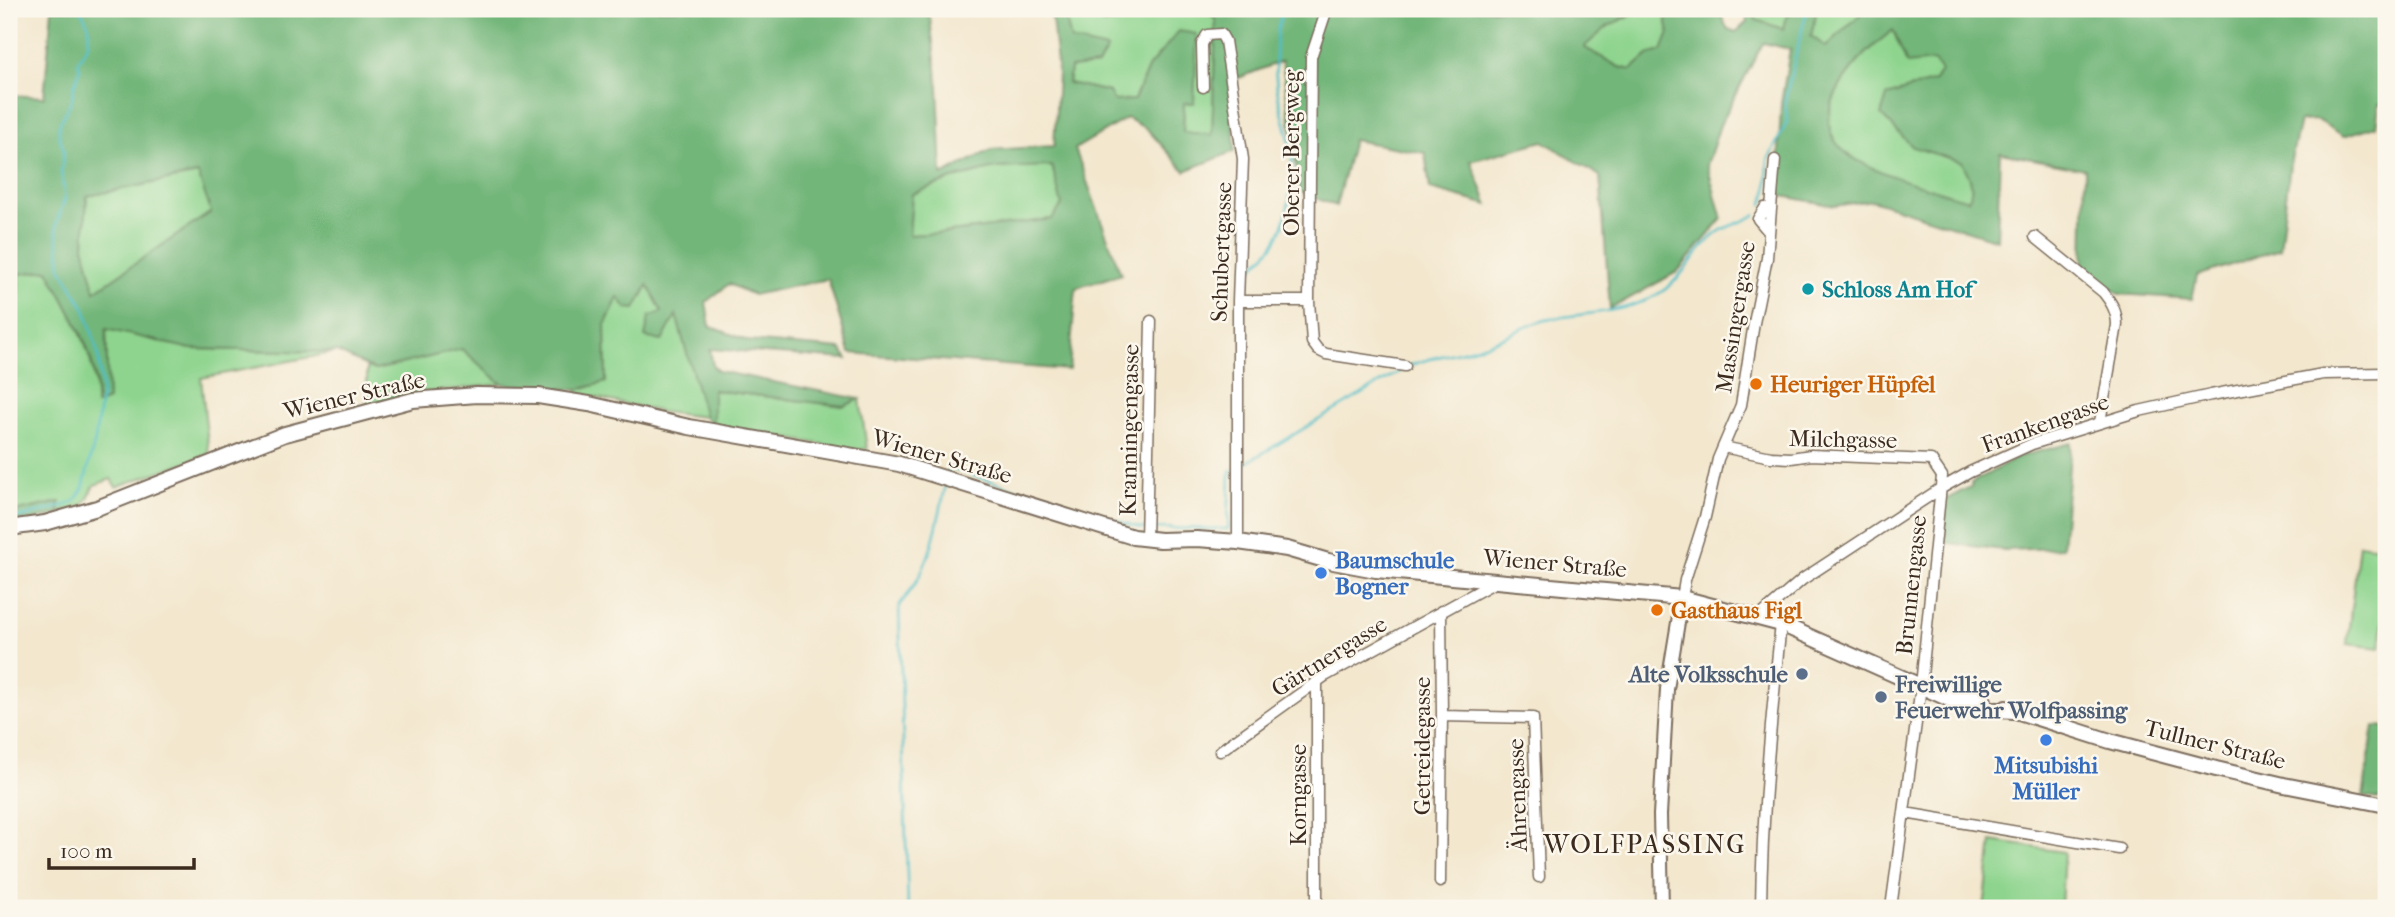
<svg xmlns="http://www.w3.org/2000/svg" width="2395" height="917" font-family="'IM FELL French Canon',serif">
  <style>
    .green { fill: #8ed48e; stroke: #647f56; stroke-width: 2 }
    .forest { fill: #72b679; stroke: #56704c; stroke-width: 2; fill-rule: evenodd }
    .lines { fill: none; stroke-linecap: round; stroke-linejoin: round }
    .stream { stroke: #50bec7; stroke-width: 2.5 }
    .minor-casing { stroke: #7b6c5c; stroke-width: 13 }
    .tertiary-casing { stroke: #7b6c5c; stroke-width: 16 }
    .secondary-casing { stroke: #7b6c5c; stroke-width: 18 }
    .minor { stroke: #fff; stroke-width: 10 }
    .tertiary { stroke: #fff; stroke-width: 12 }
    .secondary { stroke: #fff; stroke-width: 14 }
    .culture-dot { fill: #0f9aa8; stroke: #fbf7ec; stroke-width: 2.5 }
    .food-dot { fill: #e8710a; stroke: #fbf7ec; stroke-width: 2.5 }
    .shop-dot { fill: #3f7fe0; stroke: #fbf7ec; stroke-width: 2.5 }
    .service-dot { fill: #5c6f8a; stroke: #fbf7ec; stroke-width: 2.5 }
    .labels { text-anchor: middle; stroke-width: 5; stroke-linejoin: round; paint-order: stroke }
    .street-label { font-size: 23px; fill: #3b2a1e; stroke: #fbf7ec }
    .culture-label { font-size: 23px; font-weight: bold; fill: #0d838f; stroke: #fbf7ec; text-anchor: start }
    .food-label { font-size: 23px; font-weight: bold; fill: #c56008; stroke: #fbf7ec; text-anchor: start }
    .shop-label { font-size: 23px; font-weight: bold; fill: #366cbe; stroke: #fbf7ec; text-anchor: start }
    .service-label { font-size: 23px; font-weight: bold; fill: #4e5e75; stroke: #fbf7ec; text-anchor: end }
    .quarter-label { font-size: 26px; letter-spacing: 2px; fill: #3b2a1e; stroke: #fbf7ec }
  </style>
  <rect width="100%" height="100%" fill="#fbf7ec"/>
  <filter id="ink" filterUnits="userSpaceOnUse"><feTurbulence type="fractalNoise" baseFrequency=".0143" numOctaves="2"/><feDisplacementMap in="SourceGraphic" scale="14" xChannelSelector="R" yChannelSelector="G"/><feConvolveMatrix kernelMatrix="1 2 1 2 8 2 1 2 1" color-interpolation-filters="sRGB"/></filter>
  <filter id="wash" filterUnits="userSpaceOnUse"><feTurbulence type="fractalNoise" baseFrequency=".00686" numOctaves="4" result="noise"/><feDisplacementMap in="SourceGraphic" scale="28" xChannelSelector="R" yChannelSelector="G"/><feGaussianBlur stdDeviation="1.57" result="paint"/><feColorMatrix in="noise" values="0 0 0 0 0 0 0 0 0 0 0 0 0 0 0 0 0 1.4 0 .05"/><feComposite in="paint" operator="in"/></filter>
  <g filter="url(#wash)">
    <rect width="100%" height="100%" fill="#f3e7ce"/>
    <!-- green -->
    <path class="green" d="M 1087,9 L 1096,9 L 1102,24 L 1144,19 L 1194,9 L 1206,9 L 1216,20 L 1212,135 L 1183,132 L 1184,103 L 1193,103 L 1149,66 L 1134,100 L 1114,101 L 1109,92 L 1068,83 L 1070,68 L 1098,65 L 1107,49 L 1071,42 L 1065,13 Z
      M 1642,9 L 1664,9 L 1666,11 L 1669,33 L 1662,51 L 1648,55 L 1631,70 L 1619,67 L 1583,47 L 1608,26 Z
      M 1753,9 L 1793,9 L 1785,20 L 1783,29 L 1756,20 Z
      M 1817,9 L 1866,9 L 1826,47 L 1811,36 Z
      M 1893,30 L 1934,61 L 1941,71 L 1935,81 L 1887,96 L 1913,147 L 1962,162 C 1969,176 1976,186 1968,200 C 1937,191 1866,172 1843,151 C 1801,113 1862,53 1893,30 Z
      M 1052,165 L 1062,205 L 1052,219 L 943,233 L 909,235 L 912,194 L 952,179 L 995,168 Z
      M 198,174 L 212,212 L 95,292 L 84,246 L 87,196 Z
      M 48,270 C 71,313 98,355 96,405 L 107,361 L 106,328 L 191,349 L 337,352 L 201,378 L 209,454 L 116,487 L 111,479 L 94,485 C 85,508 82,507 59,513 L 59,502 L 14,512 L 9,505 L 9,395 L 19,274 Z
      M 648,284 L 662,312 L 676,313 L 705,417 L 662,412 L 579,394 L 577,390 L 606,382 L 605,325 L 619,296 Z
      M 462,349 L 502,384 L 414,394 L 367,404 L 367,367 L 376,370 Z
      M 712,390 L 844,406 L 860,399 L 867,449 L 857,450 L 713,426 Z
      M 2359,544 L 2386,548 L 2386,594 L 2380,648 L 2347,644 Z
      M 1992,841 L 2064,852 L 2061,908 L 1984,908 Z"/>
    <!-- forest -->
    <path class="forest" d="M 52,9 L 929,9 L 938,86 L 942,175 L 991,150 L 1054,146 L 1058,74 L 1051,9 L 1087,9 L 1065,14 L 1071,41 L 1107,49 L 1098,65 L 1070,68 L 1068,83 L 1109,92 L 1114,101 L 1134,100 L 1149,66 L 1179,31 L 1197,34 L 1194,103 L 1184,103 L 1183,132 L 1212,135 L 1216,20 L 1206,9 L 1642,9 L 1608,26 L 1584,47 L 1619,67 L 1631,70 L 1648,55 L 1662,51 L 1669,33 L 1664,9 L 1722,9 L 1719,11 L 1727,28 L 1736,32 L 1747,22 L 1745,9 L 1753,9 L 1756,20 L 1783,29 L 1785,20 L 1793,9 L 1817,9 L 1811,36 L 1826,47 L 1866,9 L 2386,9 L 2386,105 L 2379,104 L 2376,126 L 2344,136 L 2317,120 L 2300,121 L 2290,164 L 2280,249 L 2197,276 L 2192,299 L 2119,294 L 2083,268 L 2085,169 L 2000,153 L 1997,240 L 1872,200 L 1835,206 L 1777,195 L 1781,104 L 1790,49 L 1763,43 L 1720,125 L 1707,165 L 1722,219 L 1677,272 L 1610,309 L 1600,176 L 1543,141 L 1471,161 L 1488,205 L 1430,189 L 1425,153 L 1353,140 L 1336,206 L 1300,192 L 1282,61 L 1231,81 L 1235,151 L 1185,171 L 1147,129 L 1127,118 L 1075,149 L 1121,274 L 1076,288 L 1069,370 L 850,353 L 828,279 L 753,295 L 729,284 L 706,302 L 710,326 L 748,341 L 841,349 L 847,359 L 710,349 L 713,366 L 718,371 L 860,399 L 844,406 L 713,390 L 713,426 L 705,417 L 676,315 L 662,341 L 645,337 L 649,317 L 662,312 L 648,285 L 635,309 L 626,308 L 618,297 L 605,325 L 606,382 L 577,390 L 502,384 L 462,349 L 375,370 L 337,352 L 191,349 L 106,329 L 108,400 L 96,405 C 101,358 69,310 48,270 L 19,274 L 9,395 L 9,90 L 10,95 L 44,97 ZM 1893,30 L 1907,64 L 1934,61 L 1941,71 L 1935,81 L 1887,96 L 1881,115 L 1913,147 L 1962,162 C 1969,176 1976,186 1968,200 C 1936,190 1867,172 1844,151 C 1801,113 1862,53 1893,30 ZM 1052,166 L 1062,205 L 1052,219 L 943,233 L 909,235 L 912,194 L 952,179 L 995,168 ZM 198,174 L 211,212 L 95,291 L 84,246 L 87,196 Z
      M 1096,9 L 1194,9 L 1144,19 L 1102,24 Z
      M 2071,443 L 2062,548 L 2003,550 L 1940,542 L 1943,501 L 1972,486 L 1971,483 L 2021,456 Z
      M 60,502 L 59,514 L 29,521 L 9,520 L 9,505 L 14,512 Z
      M 2374,726 L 2386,727 L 2386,800 L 2363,797 Z"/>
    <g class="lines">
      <!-- stream -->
      <path class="stream" d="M 1763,204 L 1767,190 L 1768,160 L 1787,122 L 1785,100 L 1807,9
        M 1243,298 C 1244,264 1259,266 1274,244 C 1288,223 1290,196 1292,172 C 1294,142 1281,117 1277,88 C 1274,63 1273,32 1284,9
        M 1243,329 L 1243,304
        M 1409,366 C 1433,356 1457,354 1481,346 C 1507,338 1529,322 1556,318 C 1592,312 1626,313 1658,294 C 1684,279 1694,250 1717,233 C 1727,225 1743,223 1755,215
        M 1241,466 L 1404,369
        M 948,474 L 949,468 L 1141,528 L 1228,529 L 1230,472 L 1235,469
        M 11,518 L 27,516 L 66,505 L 75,501 L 83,488 L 95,440 L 102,391 L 98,353 L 85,309 L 61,268 L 56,225 L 65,198 L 61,172 L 64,151 L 59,135 L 59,125 L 72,99 L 74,86 L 80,69 L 78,62 L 88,44 L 89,26 L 80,9
        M 908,908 L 899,605 C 931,572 936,528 946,484"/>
    </g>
  </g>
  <g filter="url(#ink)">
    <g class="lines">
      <defs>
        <path id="minor" d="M 1327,9 L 1311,57 L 1309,301 L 1312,342 L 1318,350 L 1326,354 L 1405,366
          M 1203,87 L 1202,44 L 1207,35 L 1221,34 L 1225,41 L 1243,159 L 1238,301 L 1238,542
          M 1769,232 L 1758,219 L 1765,208 L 1770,210
          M 2035,237 L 2103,292 C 2111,302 2117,311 2117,325 L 2100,422
          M 1238,301 L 1309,301
          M 1723,447 L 1771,457 L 1791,458 L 1811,455 L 1931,460 L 1942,476 L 1921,686 L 1891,908
          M 1146,540 L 1151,321
          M 1682,598 L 1685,580 L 1705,517 L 1718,459 L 1741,405 L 1754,323 L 1767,258 L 1775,160
          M 1759,617 L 1803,579 L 1940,489 L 1970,472 L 2032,444 L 2139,411 L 2211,395 L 2323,374 L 2386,373
          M 1442,716 L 1533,718 L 1539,877
          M 1220,751 L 1325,676 L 1497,581
          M 1905,813 L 2119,849
          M 1440,882 L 1442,716 L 1441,611
          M 1317,908 L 1317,682
          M 1761,908 C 1762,813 1771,719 1781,624"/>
        <path id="tertiary" d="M 1662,908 L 1660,815 L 1667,689 L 1682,598"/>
        <path id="secondary" d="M 9,528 L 45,523 L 97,508 L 285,434 L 413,400 L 477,395 L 538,396 L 589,404 L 689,427 L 899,464 L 1133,537 L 1160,540 L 1197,539 L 1238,542 L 1287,549 L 1328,561 L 1376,570 L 1682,598 L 1781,624 L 1954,701 L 1981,709 L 2014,711
          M 1939,689 L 1960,692 L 1984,701
          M 2006,708 L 2110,741 L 2216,769 L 2284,785 L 2386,805"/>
      </defs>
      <!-- minor casing -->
      <use href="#minor" class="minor-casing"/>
      <!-- tertiary casing -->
      <use href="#tertiary" class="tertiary-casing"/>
      <!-- secondary casing -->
      <use href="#secondary" class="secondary-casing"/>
      <!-- minor -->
      <use href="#minor" class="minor"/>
      <!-- tertiary -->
      <use href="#tertiary" class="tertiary"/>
      <!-- secondary -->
      <use href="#secondary" class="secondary"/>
    </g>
  </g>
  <!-- markers -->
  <circle class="culture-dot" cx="1808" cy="289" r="7"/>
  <g class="food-dot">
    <circle cx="1756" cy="384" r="7"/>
    <circle cx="1657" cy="610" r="7"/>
  </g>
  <g class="shop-dot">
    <circle cx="1321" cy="573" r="7"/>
    <circle cx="2046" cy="740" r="7"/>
  </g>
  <g class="service-dot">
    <circle cx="1802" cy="674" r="7"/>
    <circle cx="1881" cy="697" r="7"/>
  </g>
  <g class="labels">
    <!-- street labels -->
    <g class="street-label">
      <text transform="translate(1291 153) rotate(-90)" y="8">Oberer Bergweg</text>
      <text transform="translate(1221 252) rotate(-88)" y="8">Schubertgasse</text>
      <text transform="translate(1735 317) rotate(-81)" y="8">Massingergasse</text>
      <text transform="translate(354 395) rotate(-13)" y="8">Wiener Straße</text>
      <text transform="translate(2045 423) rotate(-20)" y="8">Frankengasse</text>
      <text transform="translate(1129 430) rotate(-89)" y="8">Kranningengasse</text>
      <text transform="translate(1843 439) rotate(1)" y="8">Milchgasse</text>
      <text transform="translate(942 456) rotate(16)" y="8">Wiener Straße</text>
      <text transform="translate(1555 563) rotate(5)" y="8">Wiener Straße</text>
      <text transform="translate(1911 585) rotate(-84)" y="8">Brunnengasse</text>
      <text transform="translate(1329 656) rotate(-32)" y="8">Gärtnergasse</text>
      <text transform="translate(2215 744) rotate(14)" y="8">Tullner Straße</text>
      <text transform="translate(1422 746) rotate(-90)" y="8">Getreidegasse</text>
      <text transform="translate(1298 795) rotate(-90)" y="8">Korngasse</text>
      <text transform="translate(1517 795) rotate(-92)" y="8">Ährengasse</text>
    </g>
    <!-- culture labels -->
    <g class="culture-label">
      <text x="1822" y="297">Schloss Am Hof</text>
    </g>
    <!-- food labels -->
    <g class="food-label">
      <text x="1770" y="392">Heuriger Hüpfel</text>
      <text x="1671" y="618">Gasthaus Figl</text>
    </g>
    <!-- shop labels -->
    <g class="shop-label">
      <text x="1335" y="568">Baumschule<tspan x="1335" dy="26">Bogner</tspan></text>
      <text x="2046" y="773" text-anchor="middle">Mitsubishi<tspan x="2046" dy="26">Müller</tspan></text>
    </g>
    <!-- service labels -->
    <g class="service-label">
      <text x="1788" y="682">Alte Volksschule</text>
      <text x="1895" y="692" text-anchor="start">Freiwillige<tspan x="1895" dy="26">Feuerwehr Wolfpassing</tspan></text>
    </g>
    <!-- quarter labels -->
    <g class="quarter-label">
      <text x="1645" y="853">WOLFPASSING</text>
    </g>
  </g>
  <!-- margin -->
  <rect width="2395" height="917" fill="none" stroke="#fbf7ec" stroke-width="35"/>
  <!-- scale -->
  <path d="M49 858v10h145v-10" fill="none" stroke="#3b2a1e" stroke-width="3.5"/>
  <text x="60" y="858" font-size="21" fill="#3b2a1e" stroke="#fbf7ec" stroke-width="5" paint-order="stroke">100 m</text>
</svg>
